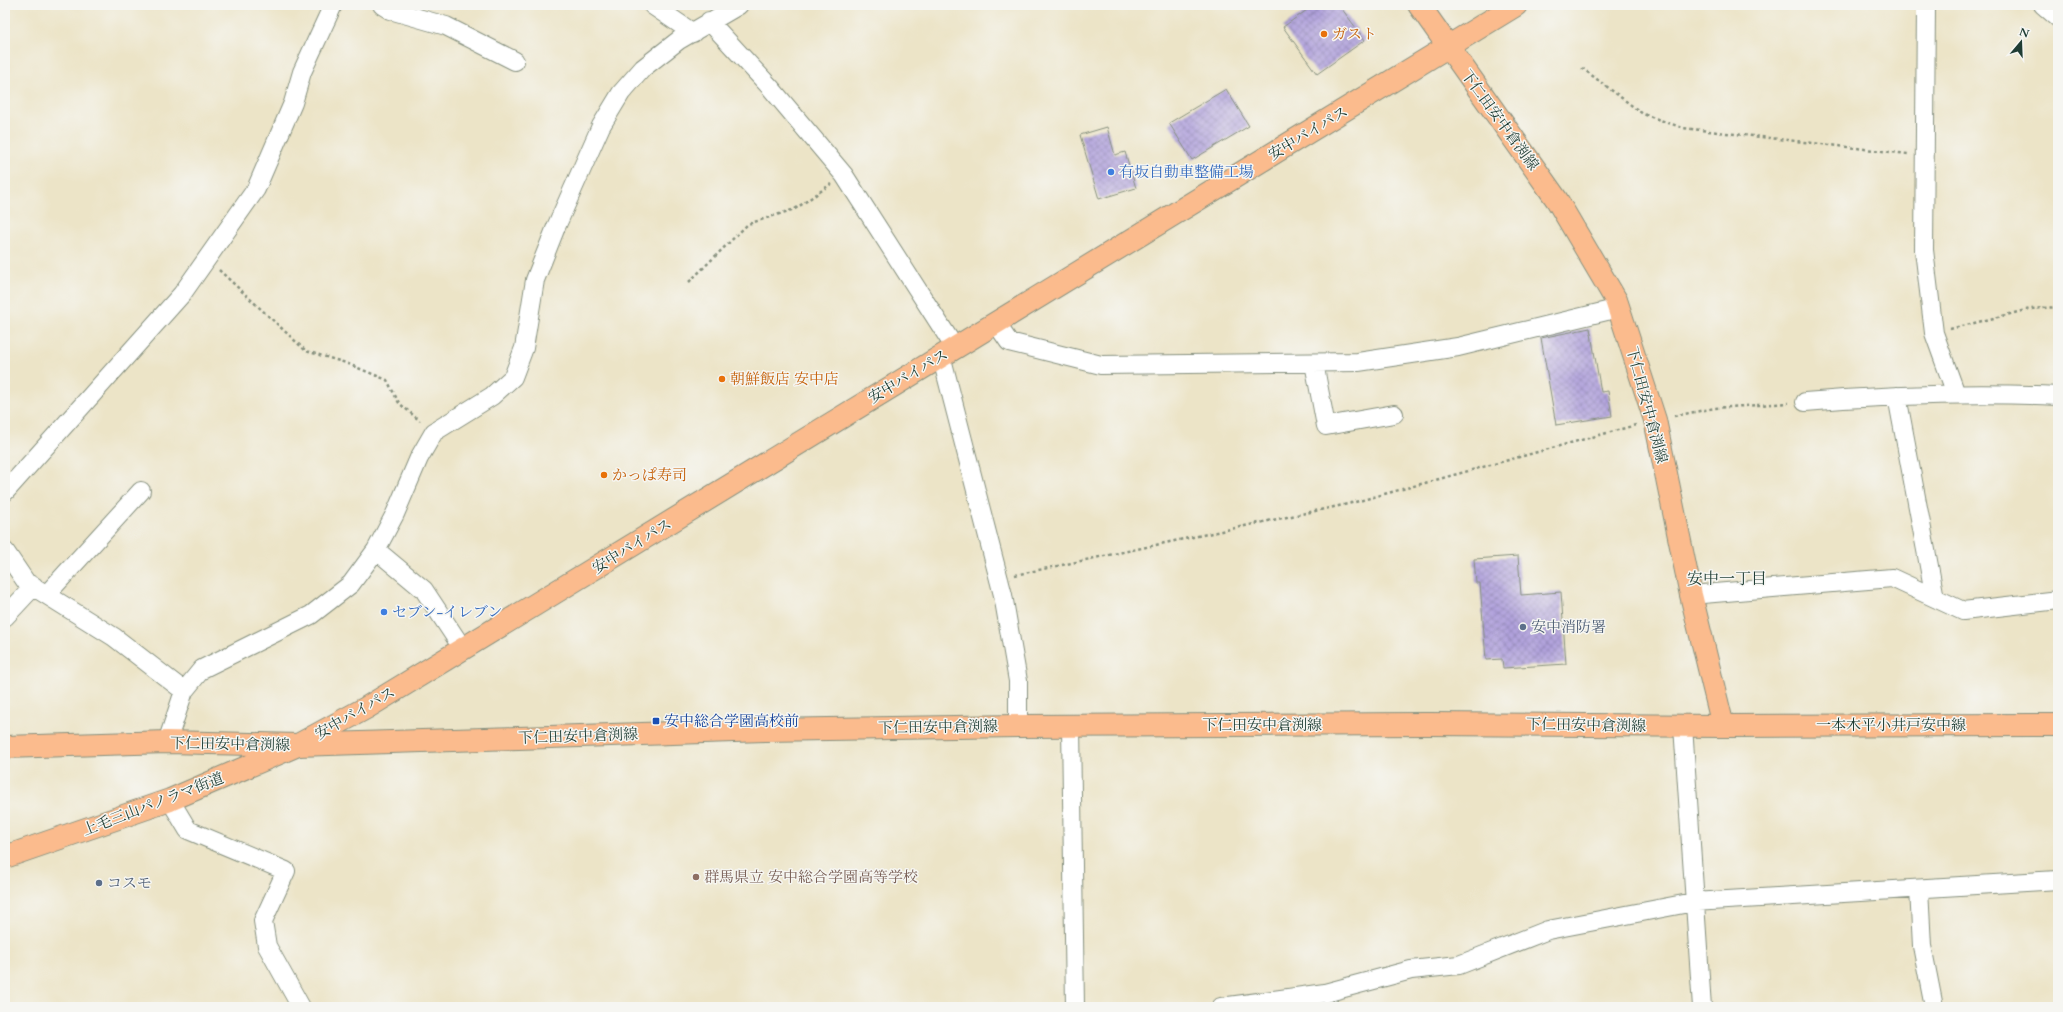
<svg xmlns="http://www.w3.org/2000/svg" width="2063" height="1012" font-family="Cardo,'Noto Serif JP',serif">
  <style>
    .building { fill: url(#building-cross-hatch) }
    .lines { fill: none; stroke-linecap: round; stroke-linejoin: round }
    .minor-casing { stroke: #86907e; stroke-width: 20 }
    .major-casing { stroke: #86907e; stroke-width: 24 }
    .highway-casing { stroke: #86907e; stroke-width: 24 }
    .path { stroke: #86907e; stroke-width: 2.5; stroke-dasharray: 3 3; stroke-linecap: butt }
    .minor { stroke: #fff; stroke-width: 18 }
    .major { stroke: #fbbb8d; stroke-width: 22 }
    .highway { stroke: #fbbb8d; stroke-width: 22 }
    .food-dot { fill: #e8710a; stroke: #f6f6f2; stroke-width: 1.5 }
    .shop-dot { fill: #3f7fe0; stroke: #f6f6f2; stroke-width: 1.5 }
    .service-dot { fill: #5c6f8a; stroke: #f6f6f2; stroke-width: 1.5 }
    .transit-dot { fill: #1a4fb4; stroke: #f6f6f2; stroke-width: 1.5 }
    .education-dot { fill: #8d6e63; stroke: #f6f6f2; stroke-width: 1.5 }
    .labels { text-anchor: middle; stroke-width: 3; stroke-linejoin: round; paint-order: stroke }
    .food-label { font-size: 15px; fill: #c56008; stroke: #f6f6f2; text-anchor: start }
    .street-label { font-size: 15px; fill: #1f3d34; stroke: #f6f6f2 }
    .shop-label { font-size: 15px; fill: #366cbe; stroke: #f6f6f2; text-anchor: start }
    .service-label { font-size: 15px; fill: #4e5e75; stroke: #f6f6f2; text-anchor: start }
    .transit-label { font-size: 15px; fill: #164399; stroke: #f6f6f2; text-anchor: start }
    .education-label { font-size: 15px; fill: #785e54; stroke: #f6f6f2; text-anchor: start }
    .neighbourhood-label { font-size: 16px; fill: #1f3d34; stroke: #f6f6f2 }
  </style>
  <defs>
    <pattern id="building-cross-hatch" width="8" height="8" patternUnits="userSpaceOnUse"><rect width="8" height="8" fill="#b0a1dc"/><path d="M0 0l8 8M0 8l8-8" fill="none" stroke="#8f84b3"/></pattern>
  </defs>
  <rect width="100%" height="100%" fill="#f6f6f2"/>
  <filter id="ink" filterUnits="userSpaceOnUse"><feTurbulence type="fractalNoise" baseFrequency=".025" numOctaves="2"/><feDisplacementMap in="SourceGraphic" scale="8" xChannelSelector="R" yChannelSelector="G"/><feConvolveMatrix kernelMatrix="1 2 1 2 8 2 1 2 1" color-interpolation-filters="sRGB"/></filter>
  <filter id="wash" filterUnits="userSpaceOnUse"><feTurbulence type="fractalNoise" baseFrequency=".012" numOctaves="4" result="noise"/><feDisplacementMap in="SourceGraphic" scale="16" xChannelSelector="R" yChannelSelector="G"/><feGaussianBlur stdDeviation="0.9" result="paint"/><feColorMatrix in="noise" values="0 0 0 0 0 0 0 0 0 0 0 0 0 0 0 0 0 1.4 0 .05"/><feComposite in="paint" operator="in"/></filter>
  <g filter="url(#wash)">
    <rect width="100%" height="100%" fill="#ece4c7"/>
    <g id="blocks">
      <!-- building -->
      <path class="building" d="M 1314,5 L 1339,5 L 1365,40 L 1317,74 L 1283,27 Z
        M 1226,89 L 1249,126 L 1192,160 L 1169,123 Z
        M 1107,127 L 1115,155 L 1125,152 L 1136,188 L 1099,199 L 1080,135 Z
        M 1590,328 L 1601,392 L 1608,391 L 1612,416 L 1556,425 L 1541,338 Z
        M 1518,556 L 1521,595 L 1561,592 L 1566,664 L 1503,668 L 1502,659 L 1486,660 L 1480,583 L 1476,583 L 1474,559 Z"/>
    </g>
  </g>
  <g filter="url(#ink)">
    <use href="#blocks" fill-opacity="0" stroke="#86907e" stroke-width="1"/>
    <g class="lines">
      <defs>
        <path id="minor" d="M 382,5 L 390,10 L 446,26 L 515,61
          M 652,5 L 693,33
          M 1926,5 L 1924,250 L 1934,333 L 1956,394
          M 2043,5 L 2058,18
          M 709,21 L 770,87 L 844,175 L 955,348
          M 996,323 L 1009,342 L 1101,365 L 1358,362 L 1458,347 L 1619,308
          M 941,355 L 1003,595 L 1018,681 L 1018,726
          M 1314,363 L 1326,426 L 1394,414
          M 1897,396 L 1935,598
          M 1805,402 C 1889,395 1973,392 2058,396
          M 5,492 L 182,294 L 256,189 L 293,103 L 302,72 L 333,5
          M 376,550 L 424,590 L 463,649
          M 5,551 L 26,582 L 114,637 L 184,691
          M 47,594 L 141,491
          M 1691,595 L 1892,578 L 1963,611 L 2058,600
          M 5,617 L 34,586
          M 1071,726 L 1075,1007
          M 1683,726 L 1702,1007
          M 167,742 L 184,691 L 202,669 L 311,615 L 351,584 L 376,550 L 395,514 L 419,458 L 434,432 L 492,396 L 513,377 L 524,348 L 535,280 L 556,227 L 601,126 L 621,93 L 643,68 L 679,40 L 739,5
          M 170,800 L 188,830 L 286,871 L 263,921 L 267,946 L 301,1007
          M 1919,889 L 1922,946 L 1934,1007
          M 1221,1007 L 1325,993 L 1411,970 L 1459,965 L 1548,930 L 1694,902 L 2058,880"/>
        <path id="major" d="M 1419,5 L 1557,200 L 1616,300 L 1655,420 L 1691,595 L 1723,726
          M 5,747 L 167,742 L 298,745 L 765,730 L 1018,726 L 1428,724 L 1723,726 L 2058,725"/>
        <path id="highway" d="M 5,857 L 170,800 L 298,745 L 366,708 L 1516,5"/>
      </defs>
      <!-- minor casing -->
      <use href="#minor" class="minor-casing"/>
      <!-- major casing -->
      <use href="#major" class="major-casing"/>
      <!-- highway casing -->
      <use href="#highway" class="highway-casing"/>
      <!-- path -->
      <path class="path" d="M 1582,68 L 1643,114 L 1683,128 L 1908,154
        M 219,270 L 306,351 L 346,363 L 387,380 L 399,403 L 420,421
        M 689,282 L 748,224 L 795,209 L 831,184
        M 1950,329 L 2030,309 L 2058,307
        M 1674,416 L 1715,408 L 1788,403
        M 1015,575 L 1348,504 L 1636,425"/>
      <!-- minor -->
      <use href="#minor" class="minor"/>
      <!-- major -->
      <use href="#major" class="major"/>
      <!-- highway -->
      <use href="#highway" class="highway"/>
    </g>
  </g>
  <!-- markers -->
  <g class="food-dot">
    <circle cx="1324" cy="34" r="4"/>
    <circle cx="722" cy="379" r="4"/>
    <circle cx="604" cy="475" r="4"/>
  </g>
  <g class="shop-dot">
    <circle cx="1111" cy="172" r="4"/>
    <circle cx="384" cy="612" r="4"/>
  </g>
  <g class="service-dot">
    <circle cx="1523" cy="627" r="4"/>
    <circle cx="99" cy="883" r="4"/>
  </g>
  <rect class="transit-dot" x="652" y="717" width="8" height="8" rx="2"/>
  <circle class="education-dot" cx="696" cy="877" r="4"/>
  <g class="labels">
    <!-- food labels -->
    <g class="food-label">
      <text x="1332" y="39">ガスト</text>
      <text x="730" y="384">朝鮮飯店 安中店</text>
      <text x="612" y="480">かっぱ寿司</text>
    </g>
    <!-- street labels -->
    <g class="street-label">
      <text transform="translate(1500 120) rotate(54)" y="5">下仁田安中倉渕線</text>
      <text transform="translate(1308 133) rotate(-31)" y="5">安中バイパス</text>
      <text transform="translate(908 376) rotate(-31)" y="5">安中バイパス</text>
      <text transform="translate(1647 405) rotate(75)" y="5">下仁田安中倉渕線</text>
      <text transform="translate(632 546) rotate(-32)" y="5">安中バイパス</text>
      <text transform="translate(355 713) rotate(-30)" y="5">安中バイパス</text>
      <text x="1262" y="730">下仁田安中倉渕線</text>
      <text transform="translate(1586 725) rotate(1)" y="5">下仁田安中倉渕線</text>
      <text x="1891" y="730">一本木平小井戸安中線</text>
      <text transform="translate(938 727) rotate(-1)" y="5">下仁田安中倉渕線</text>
      <text transform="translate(578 736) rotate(-2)" y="5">下仁田安中倉渕線</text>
      <text transform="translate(230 744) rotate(1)" y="5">下仁田安中倉渕線</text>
      <text transform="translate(153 804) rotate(-21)" y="5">上毛三山パノラマ街道</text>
    </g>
    <!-- shop labels -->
    <g class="shop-label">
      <text x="1119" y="177">有坂自動車整備工場</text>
      <text x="392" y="617">セブン-イレブン</text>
    </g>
    <!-- service labels -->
    <g class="service-label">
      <text x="1531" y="632">安中消防署</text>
      <text x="107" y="888">コスモ</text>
    </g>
    <!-- transit labels -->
    <g class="transit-label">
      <text x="664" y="726">安中総合学園高校前</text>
    </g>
    <!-- education labels -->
    <g class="education-label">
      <text x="704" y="882">群馬県立 安中総合学園高等学校</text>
    </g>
    <!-- neighbourhood labels -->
    <g class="neighbourhood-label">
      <text x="1727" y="584">安中一丁目</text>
    </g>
  </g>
  <!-- margin -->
  <rect width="2063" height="1012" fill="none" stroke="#f6f6f2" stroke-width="20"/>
  <!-- north arrow -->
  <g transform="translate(2021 42) rotate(19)" stroke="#f6f6f2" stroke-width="3" paint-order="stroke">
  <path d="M0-3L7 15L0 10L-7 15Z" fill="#1f3d34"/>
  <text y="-6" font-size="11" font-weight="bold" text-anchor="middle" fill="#1f3d34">N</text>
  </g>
</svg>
